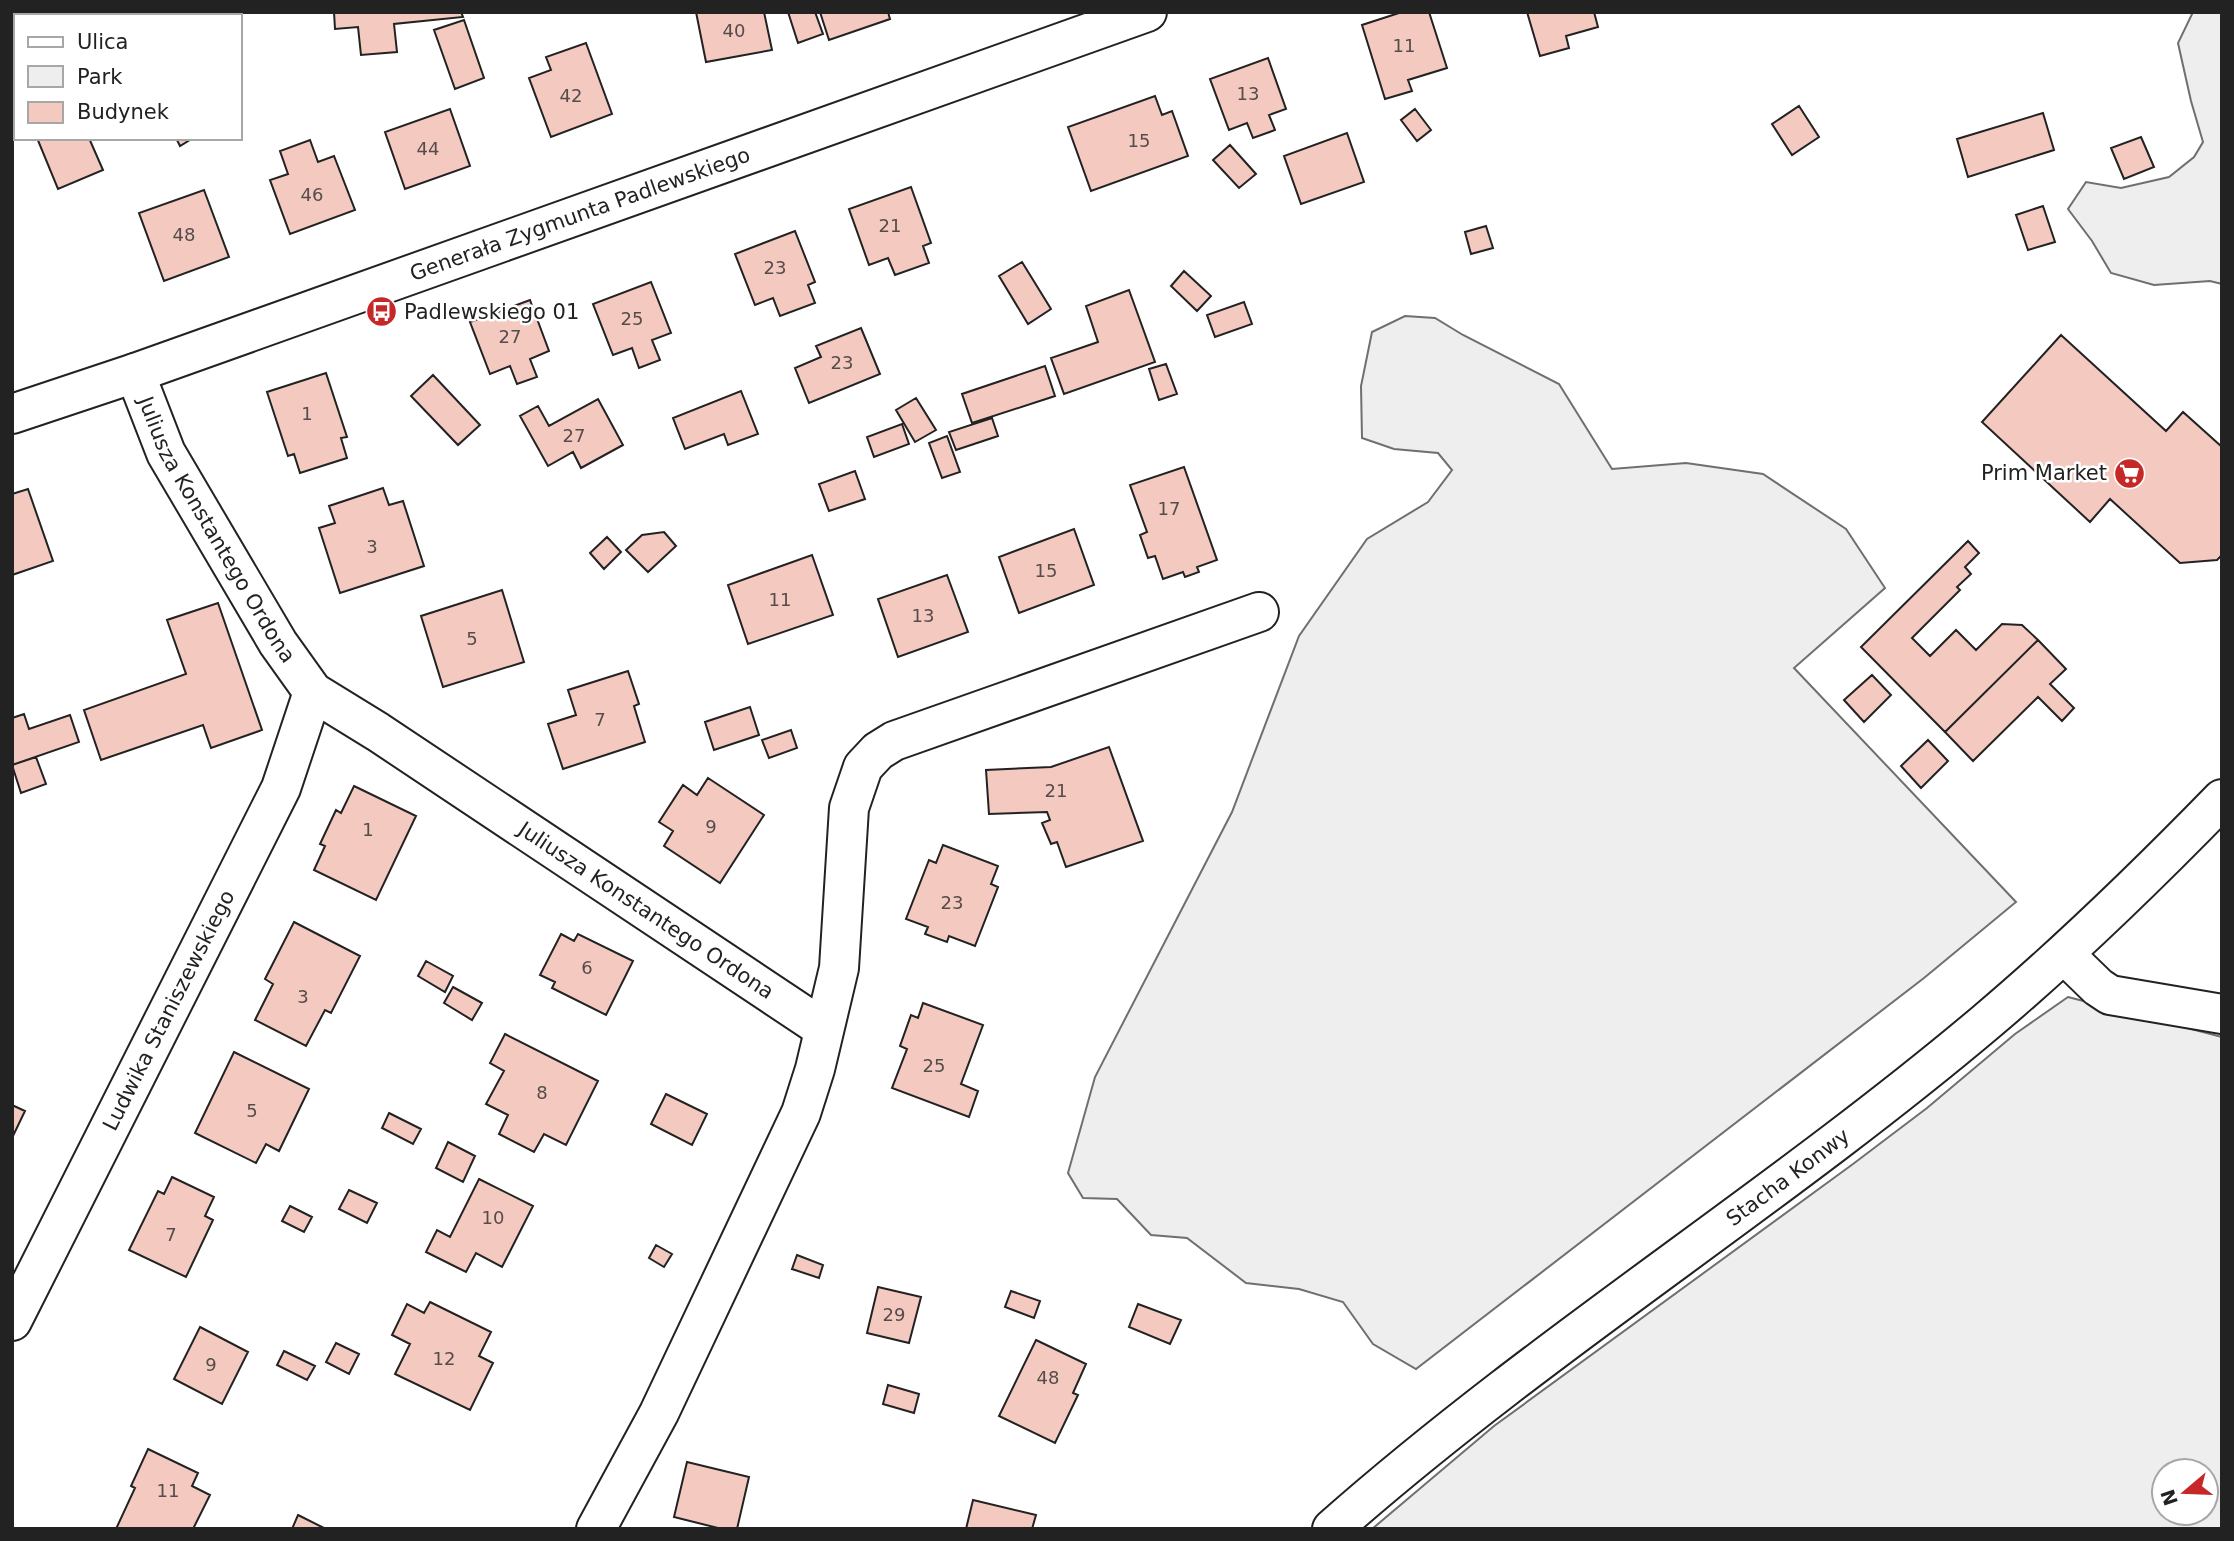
<svg xmlns="http://www.w3.org/2000/svg" width="2234" height="1541" font-family="'DejaVu Sans',sans-serif">
  <style>
    .green { fill: #eee; stroke: #6f6f6f; stroke-width: 2; fill-rule: evenodd }
    .building { fill: #f3c9c0; stroke: #222; stroke-width: 2 }
    .lines { fill: none; stroke-linecap: round; stroke-linejoin: round }
    .minor-casing { stroke: #222; stroke-width: 42 }
    .major-casing { stroke: #222; stroke-width: 42 }
    .minor { stroke: #fff; stroke-width: 38 }
    .major { stroke: #fff; stroke-width: 38 }
    .labels { text-anchor: middle; stroke-width: 5; stroke-linejoin: round; paint-order: stroke }
    .number-label { font-size: 18px; fill: #564c4a }
    .street-label { font-size: 21px; fill: #222; stroke: #fff }
    .poi-label { font-size: 21px; fill: #222; stroke: #fff; text-anchor: start }
  </style>
  <rect width="100%" height="100%" fill="#fff"/>
  <!-- green -->
  <path class="green" d="M 2193,12 L 2222,13 L 2222,284 L 2210,281 L 2154,285 L 2111,273 L 2092,241 L 2068,209 L 2086,182 L 2121,188 L 2169,177 L 2194,157 L 2203,142 L 2191,101 L 2178,43 Z
    M 12,34 L 16,37 L 16,123 L 12,125 Z
    M 1405,316 L 1435,318 L 1463,335 L 1559,384 L 1612,469 L 1686,463 L 1763,474 L 1846,529 L 1885,588 L 1794,668 L 2016,902 L 1924,978 L 1416,1369 L 1373,1344 L 1343,1302 L 1299,1289 L 1246,1283 L 1187,1238 L 1151,1235 L 1117,1199 L 1083,1198 L 1068,1173 L 1095,1077 L 1232,812 L 1299,636 L 1367,539 L 1428,502 L 1452,470 L 1438,453 L 1394,449 L 1362,438 L 1361,386 L 1372,332 Z
    M 2068,997 L 2222,1037 L 2222,1529 L 1372,1529 L 1494,1426 L 1853,1164 L 1927,1108 L 2015,1034 ZM 2164,1471 L 2206,1471 L 2206,1513 L 2164,1513 Z"/>
  <!-- building -->
  <path class="building" d="M 334,12 L 461,12 L 463,17 L 394,24 L 397,52 L 361,55 L 358,27 L 335,29 Z
    M 696,12 L 764,12 L 772,50 L 706,62 Z
    M 788,12 L 815,12 L 823,34 L 798,43 Z
    M 820,12 L 888,12 L 890,19 L 829,40 Z
    M 1402,12 L 1429,12 L 1447,68 L 1408,80 L 1412,91 L 1385,99 L 1362,25 Z
    M 1527,12 L 1594,12 L 1598,27 L 1566,36 L 1569,48 L 1540,56 Z
    M 464,20 L 484,78 L 455,89 L 434,30 Z
    M 586,43 L 612,114 L 551,137 L 529,78 L 551,70 L 546,57 Z
    M 1268,58 L 1286,109 L 1269,115 L 1275,130 L 1253,138 L 1247,123 L 1229,130 L 1210,79 Z
    M 1155,96 L 1162,115 L 1172,111 L 1188,156 L 1091,191 L 1068,127 Z
    M 1799,106 L 1819,137 L 1792,155 L 1772,124 Z
    M 450,109 L 470,166 L 405,189 L 385,132 Z
    M 1415,109 L 1431,130 L 1417,141 L 1401,120 Z
    M 2043,113 L 2054,150 L 1968,177 L 1957,139 Z
    M 1347,133 L 1364,182 L 1301,204 L 1284,156 Z
    M 2141,137 L 2154,167 L 2124,179 L 2111,148 Z
    M 37,138 L 89,138 L 103,170 L 58,189 Z
    M 176,138 L 193,138 L 180,146 Z
    M 310,140 L 318,162 L 334,156 L 355,210 L 290,234 L 270,180 L 288,174 L 280,151 Z
    M 1230,145 L 1256,174 L 1239,188 L 1213,160 Z
    M 911,187 L 931,243 L 923,246 L 929,263 L 895,275 L 888,258 L 869,265 L 849,209 Z
    M 204,190 L 229,257 L 164,281 L 139,213 Z
    M 2043,206 L 2055,242 L 2028,250 L 2016,215 Z
    M 1486,226 L 1493,248 L 1471,254 L 1465,232 Z
    M 795,231 L 815,282 L 808,285 L 815,303 L 780,316 L 773,298 L 755,305 L 735,254 Z
    M 1022,262 L 1051,309 L 1028,324 L 999,276 Z
    M 1184,271 L 1211,296 L 1197,311 L 1171,286 Z
    M 651,282 L 671,333 L 652,340 L 660,360 L 639,368 L 632,348 L 613,355 L 593,304 Z
    M 1129,290 L 1155,362 L 1064,394 L 1051,358 L 1098,342 L 1086,306 Z
    M 530,300 L 549,351 L 530,359 L 537,377 L 517,384 L 510,366 L 490,374 L 470,322 Z
    M 1244,302 L 1252,324 L 1215,337 L 1207,315 Z
    M 861,328 L 880,374 L 809,403 L 795,368 L 821,357 L 816,346 Z
    M 2061,335 L 2166,431 L 2183,412 L 2222,447 L 2222,555 L 2217,560 L 2180,563 L 2110,499 L 2090,522 L 1982,422 Z
    M 1166,364 L 1177,394 L 1159,400 L 1149,369 Z
    M 1045,366 L 1055,396 L 972,423 L 962,394 Z
    M 326,373 L 347,437 L 341,438 L 347,458 L 300,473 L 294,454 L 288,456 L 267,392 Z
    M 433,375 L 480,425 L 458,445 L 411,396 Z
    M 741,391 L 758,434 L 728,445 L 724,434 L 685,449 L 673,418 Z
    M 916,398 L 936,430 L 915,442 L 896,410 Z
    M 598,399 L 623,445 L 581,468 L 573,452 L 548,466 L 520,416 L 538,406 L 549,426 Z
    M 992,418 L 998,436 L 956,450 L 949,432 Z
    M 902,424 L 909,444 L 874,457 L 867,437 Z
    M 947,436 L 960,472 L 942,478 L 929,443 Z
    M 1184,467 L 1217,560 L 1197,567 L 1199,572 L 1185,577 L 1183,572 L 1163,579 L 1155,556 L 1148,558 L 1140,535 L 1147,532 L 1130,485 Z
    M 855,471 L 865,499 L 829,511 L 819,484 Z
    M 383,488 L 389,505 L 403,501 L 424,566 L 340,593 L 319,528 L 335,523 L 329,506 Z
    M 28,489 L 53,561 L 12,575 L 12,494 Z
    M 1074,529 L 1094,585 L 1019,613 L 999,557 Z
    M 664,532 L 676,546 L 648,572 L 626,550 L 642,535 Z
    M 607,537 L 621,552 L 604,569 L 590,553 Z
    M 1968,541 L 1979,553 L 1965,567 L 1971,574 L 1957,587 L 1960,590 L 1912,638 L 1930,656 L 1956,630 L 1976,650 L 2002,624 L 2022,625 L 2038,640 L 1945,732 L 1861,647 Z
    M 812,555 L 833,615 L 748,644 L 728,585 Z
    M 947,575 L 968,632 L 898,657 L 878,599 Z
    M 502,590 L 524,662 L 443,687 L 421,616 Z
    M 218,603 L 262,730 L 211,748 L 203,725 L 101,760 L 84,710 L 186,674 L 167,620 Z
    M 2038,640 L 2066,669 L 2050,684 L 2074,708 L 2062,721 L 2038,697 L 1973,761 L 1945,732 Z
    M 628,671 L 639,704 L 634,706 L 645,742 L 563,769 L 548,724 L 576,715 L 568,690 Z
    M 1872,675 L 1891,695 L 1864,722 L 1844,700 Z
    M 750,707 L 759,735 L 714,750 L 705,722 Z
    M 24,714 L 29,729 L 70,715 L 79,742 L 12,765 L 12,718 Z
    M 791,730 L 797,748 L 769,758 L 762,740 Z
    M 1928,740 L 1948,761 L 1921,788 L 1901,766 Z
    M 1109,747 L 1143,841 L 1066,867 L 1057,842 L 1051,844 L 1042,823 L 1050,820 L 1047,812 L 989,814 L 986,770 L 1051,767 Z
    M 36,757 L 46,784 L 21,793 L 12,765 Z
    M 708,778 L 764,815 L 720,883 L 664,846 L 673,831 L 659,822 L 683,785 L 697,795 Z
    M 354,786 L 416,816 L 376,900 L 314,870 L 325,846 L 320,844 L 336,810 L 341,813 Z
    M 943,845 L 998,866 L 991,884 L 998,887 L 975,946 L 949,936 L 947,942 L 925,934 L 928,927 L 906,919 L 929,860 L 936,863 Z
    M 294,922 L 360,956 L 331,1013 L 325,1010 L 306,1046 L 255,1020 L 273,984 L 265,979 Z
    M 561,934 L 574,941 L 578,934 L 633,961 L 606,1015 L 552,988 L 555,982 L 540,975 Z
    M 426,961 L 453,976 L 445,992 L 418,976 Z
    M 453,987 L 482,1003 L 472,1020 L 444,1003 Z
    M 923,1003 L 983,1025 L 961,1084 L 978,1091 L 969,1117 L 892,1088 L 907,1049 L 900,1046 L 911,1015 L 918,1018 Z
    M 505,1034 L 598,1081 L 566,1145 L 544,1134 L 534,1152 L 499,1134 L 508,1115 L 486,1104 L 504,1071 L 490,1063 Z
    M 234,1052 L 309,1089 L 279,1151 L 266,1144 L 256,1163 L 195,1133 Z
    M 666,1094 L 707,1114 L 692,1145 L 651,1124 Z
    M 12,1105 L 25,1111 L 12,1138 Z
    M 389,1113 L 421,1129 L 413,1144 L 382,1128 Z
    M 448,1142 L 475,1156 L 463,1182 L 436,1168 Z
    M 172,1177 L 214,1197 L 205,1216 L 213,1220 L 186,1277 L 129,1250 L 158,1191 L 164,1194 Z
    M 479,1179 L 533,1206 L 502,1267 L 476,1253 L 466,1272 L 426,1252 L 437,1230 L 450,1237 Z
    M 349,1190 L 377,1203 L 367,1223 L 339,1209 Z
    M 290,1206 L 312,1217 L 304,1232 L 282,1221 Z
    M 656,1245 L 672,1254 L 664,1267 L 649,1258 Z
    M 797,1255 L 823,1265 L 819,1278 L 792,1269 Z
    M 878,1287 L 921,1297 L 909,1343 L 867,1333 Z
    M 1011,1291 L 1040,1301 L 1034,1318 L 1005,1307 Z
    M 430,1302 L 491,1332 L 479,1356 L 493,1363 L 470,1410 L 395,1374 L 410,1344 L 392,1335 L 407,1304 L 424,1313 Z
    M 1138,1304 L 1181,1320 L 1170,1344 L 1129,1327 Z
    M 200,1327 L 248,1352 L 222,1404 L 174,1379 Z
    M 1036,1340 L 1086,1364 L 1073,1393 L 1078,1395 L 1055,1443 L 999,1416 Z
    M 336,1343 L 359,1354 L 349,1374 L 326,1362 Z
    M 284,1351 L 315,1366 L 307,1380 L 277,1365 Z
    M 888,1385 L 919,1394 L 914,1413 L 883,1404 Z
    M 148,1449 L 198,1473 L 192,1486 L 210,1495 L 193,1529 L 116,1529 L 135,1488 L 131,1486 Z
    M 687,1462 L 749,1477 L 737,1529 L 722,1529 L 674,1517 Z
    M 973,1500 L 1036,1515 L 1032,1529 L 966,1529 Z
    M 298,1515 L 326,1529 L 292,1529 Z"/>
  <g class="lines">
    <defs>
      <g id="minor">
        <path id="s1" d="M 135,373 L 166,453 L 278,643 L 313,692 L 378,732 L 824,1029"/>
        <path id="s2" d="M 12,414 L 135,373 L 1147,12"/>
        <path d="M 2064,954 L 2098,987 L 2110,995 L 2222,1014"/>
        <path id="s3" d="M 12,1321 L 281,788 L 313,692"/>
        <path d="M 596,1529 L 659,1413 L 801,1113 L 815,1069 L 839,968 L 849,808 L 863,767 L 878,751 L 894,741 L 1259,612"/>
      </g>
      <g id="major">
        <path id="s4" d="M 1332,1529 C 1539,1346 1775,1200 1986,1022 C 2069,952 2146,877 2222,799"/>
      </g>
    </defs>
    <!-- minor casing -->
    <use href="#minor" class="minor-casing"/>
    <!-- major casing -->
    <use href="#major" class="major-casing"/>
    <!-- minor -->
    <use href="#minor" class="minor"/>
    <!-- major -->
    <use href="#major" class="major"/>
  </g>
  <!-- icons -->
  <defs>
    <symbol id="bus-disc" viewBox="-11 -11 22 22"><circle r="9.5" fill="#c62828" stroke="#fff"/><path d="M-5-6H5V4H4V6H2V4H-2V6H-4V4H-5ZM-3.5-4V0h7V-4ZM-3.5 1.2v1.5H-2V1.2ZM2 1.2v1.5H3.5V1.2Z" fill="#fff"/></symbol>
    <symbol id="supermarket-disc" viewBox="-11 -11 22 22"><circle r="9.5" fill="#c62828" stroke="#fff"/><path d="M-6-5.5h2.5l.6 2H6L4.5 2H-2.5L-4.4-4H-6ZM-1.5 3.2a1.3 1.3 0 1 0 .1 0ZM3 3.2a1.3 1.3 0 1 0 .1 0Z" fill="#fff"/></symbol>
  </defs>
  <g fill-rule="evenodd">
    <use href="#bus-disc" x="364" y="294" width="35" height="35"/>
    <use href="#supermarket-disc" x="2112" y="456" width="35" height="35"/>
  </g>
  <g class="labels">
    <!-- number labels -->
    <g class="number-label">
      <text x="734" y="37">40</text>
      <text x="1404" y="52">11</text>
      <text x="1248" y="100">13</text>
      <text x="571" y="102">42</text>
      <text x="1139" y="147">15</text>
      <text x="428" y="155">44</text>
      <text x="312" y="201">46</text>
      <text x="890" y="232">21</text>
      <text x="184" y="241">48</text>
      <text x="775" y="274">23</text>
      <text x="632" y="325">25</text>
      <text x="510" y="343">27</text>
      <text x="842" y="369">23</text>
      <text x="307" y="420">1</text>
      <text x="574" y="442">27</text>
      <text x="1169" y="515">17</text>
      <text x="372" y="553">3</text>
      <text x="1046" y="577">15</text>
      <text x="780" y="606">11</text>
      <text x="923" y="622">13</text>
      <text x="472" y="645">5</text>
      <text x="600" y="726">7</text>
      <text x="1056" y="797">21</text>
      <text x="711" y="833">9</text>
      <text x="368" y="836">1</text>
      <text x="952" y="909">23</text>
      <text x="587" y="974">6</text>
      <text x="303" y="1003">3</text>
      <text x="934" y="1072">25</text>
      <text x="542" y="1099">8</text>
      <text x="252" y="1117">5</text>
      <text x="493" y="1224">10</text>
      <text x="171" y="1241">7</text>
      <text x="894" y="1321">29</text>
      <text x="444" y="1365">12</text>
      <text x="211" y="1371">9</text>
      <text x="1048" y="1384">48</text>
      <text x="168" y="1497">11</text>
    </g>
    <!-- street labels -->
    <g class="street-label">
      <text dy="7" stroke="none"><textPath href="#s2" startOffset="602">Generała Zygmunta Padlewskiego</textPath></text>
      <text dy="7" stroke="none"><textPath href="#s1" startOffset="177">Juliusza Konstantego Ordona</textPath></text>
      <text dy="7" stroke="none"><textPath href="#s1" startOffset="765">Juliusza Konstantego Ordona</textPath></text>
      <text dy="7" stroke="none"><textPath href="#s3" startOffset="348">Ludwika Staniszewskiego</textPath></text>
      <text dy="7" stroke="none"><textPath href="#s4" startOffset="576">Stacha Konwy</textPath></text>
    </g>
    <!-- poi labels -->
    <g class="poi-label">
      <text x="404" y="319">Padlewskiego 01</text>
      <text x="2107" y="480" text-anchor="end">Prim Market</text>
    </g>
  </g>
  <!-- border -->
  <rect width="2234" height="1541" fill="none" stroke="#222222" stroke-width="28"/>
  <!-- legend -->
  <rect x="14" y="14" width="228" height="126" fill="#ffffff" stroke="#a7a7a7" stroke-width="2"/>
  <rect x="28" y="37" width="35" height="10" fill="#ffffff" stroke="#a7a7a7" stroke-width="2"/>
  <text x="77" y="49" font-size="21" fill="#222222">Ulica</text>
  <rect x="28" y="66" width="35" height="21" fill="#eeeeee" stroke="#a7a7a7" stroke-width="2"/>
  <text x="77" y="84" font-size="21" fill="#222222">Park</text>
  <rect x="28" y="102" width="35" height="21" fill="#f3c9c0" stroke="#a7a7a7" stroke-width="2"/>
  <text x="77" y="119" font-size="21" fill="#222222">Budynek</text>
  <!-- north arrow -->
  <g transform="translate(2185 1492) rotate(251)"><circle r="33" fill="#ffffff" stroke="#a7a7a7" stroke-width="2"/>
  <path d="M0-5L12 26L0 18L-12 26Z" fill="#c62828"/>
  <text y="-10" font-size="19" font-weight="bold" text-anchor="middle" fill="#222222">N</text>
  </g>
</svg>
